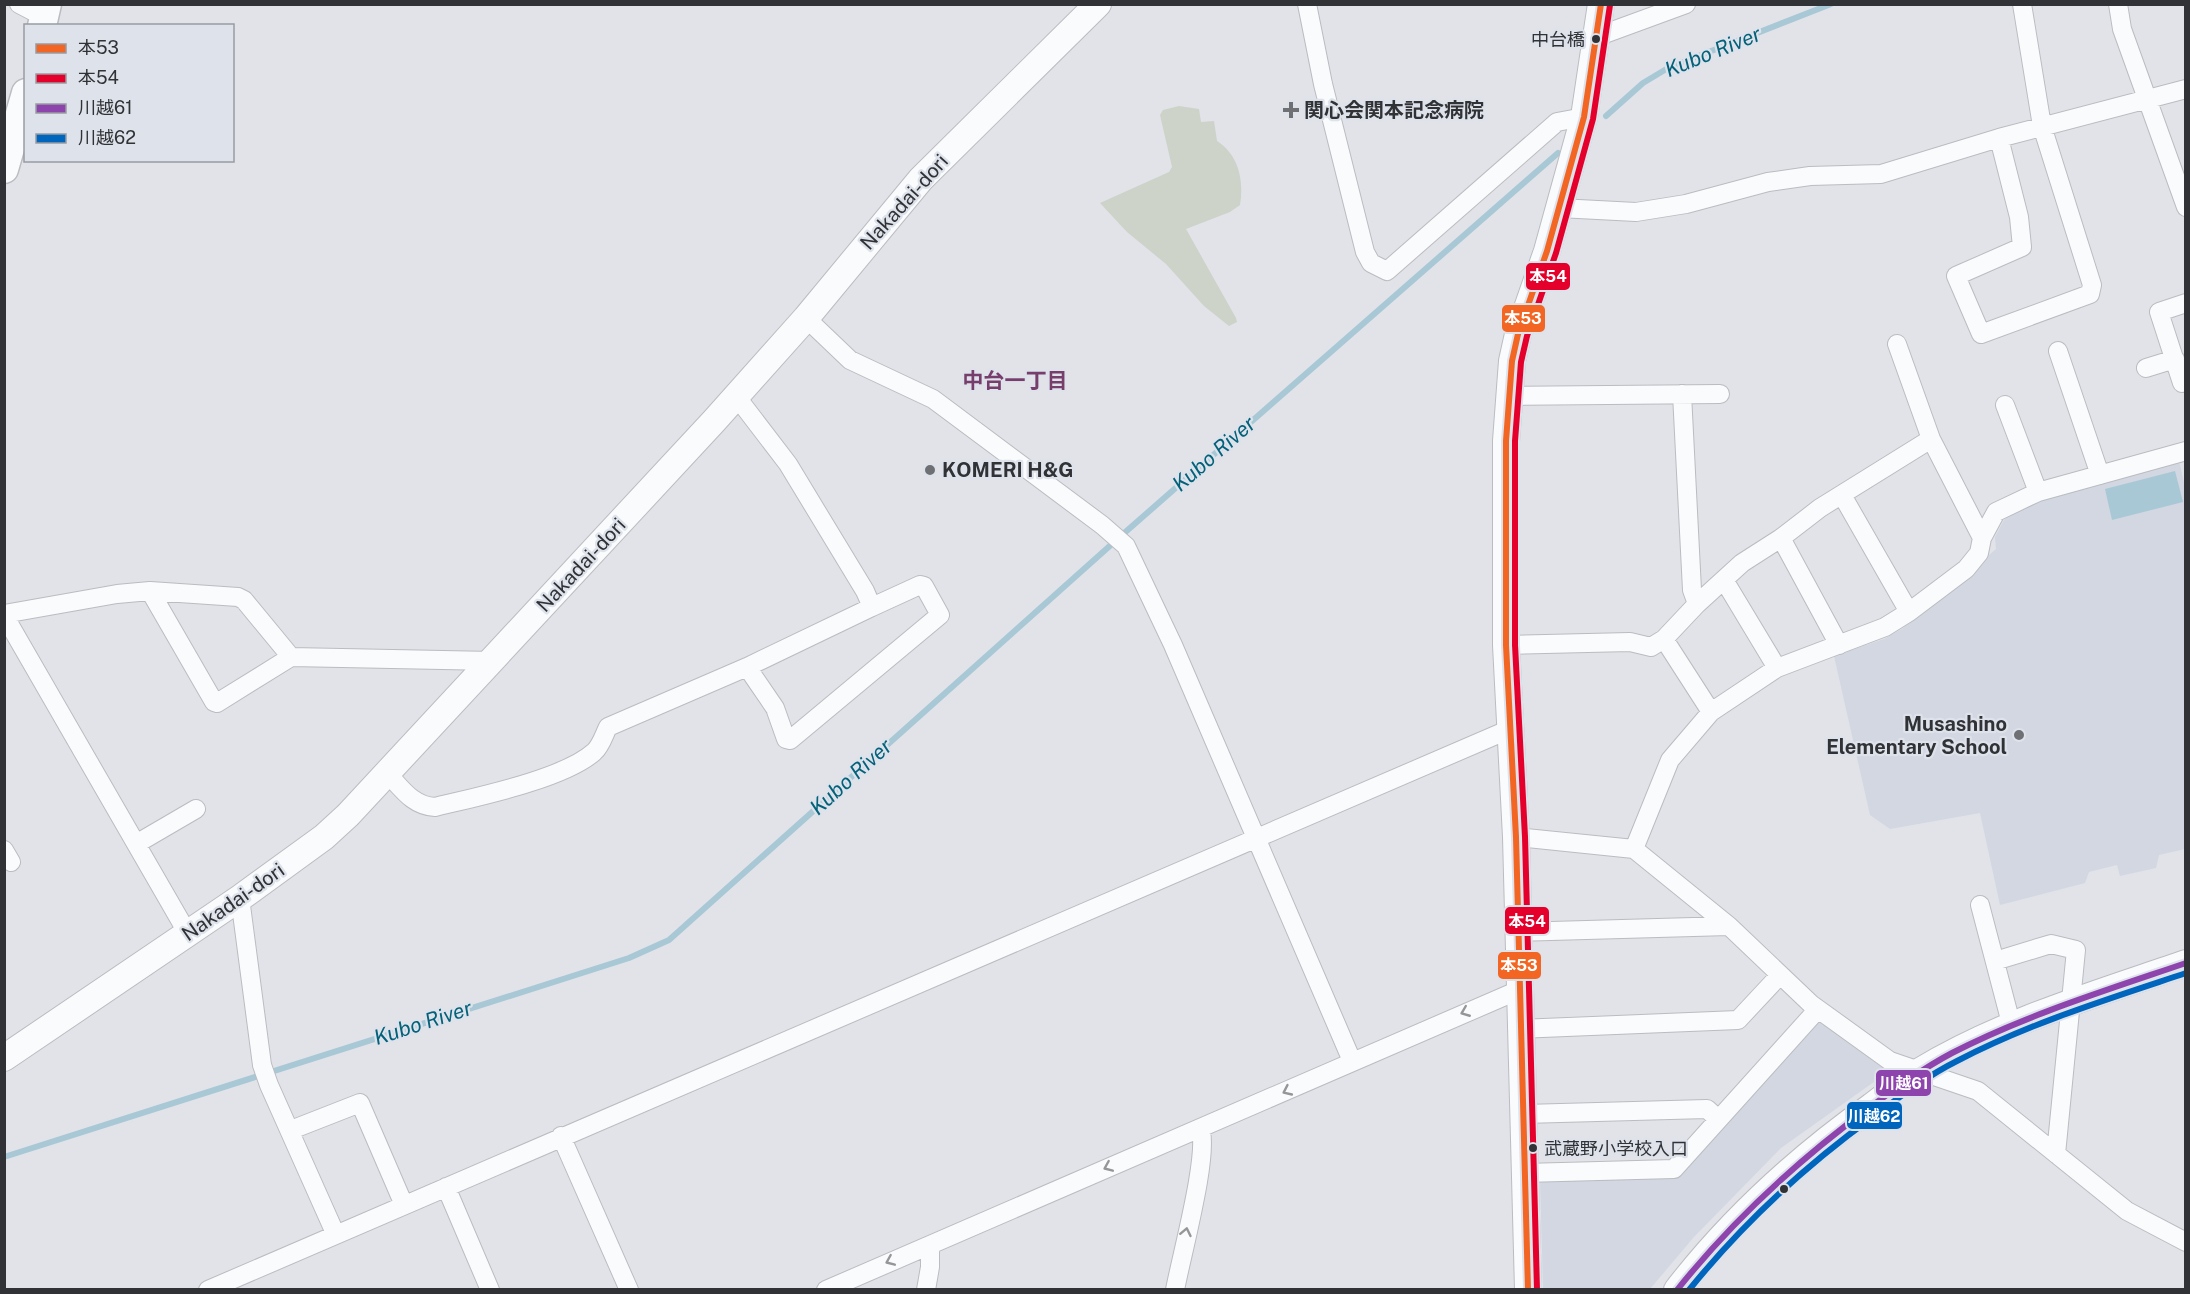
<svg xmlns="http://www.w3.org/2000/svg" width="2190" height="1294" font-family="'Public Sans','Noto Sans JP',sans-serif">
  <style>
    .built { fill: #d2d7e2 }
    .green { fill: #cdd3c8 }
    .water { fill: #a8c8d6 }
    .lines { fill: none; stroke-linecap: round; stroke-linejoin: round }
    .stream { stroke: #a8c8d6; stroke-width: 6 }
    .street-casing { stroke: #bbbcc0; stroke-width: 20 }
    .secondary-casing { stroke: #bbbcc0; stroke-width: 28 }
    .primary-casing { stroke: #bbbcc0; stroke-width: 31 }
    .street { stroke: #fafbfc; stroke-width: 18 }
    .secondary { stroke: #fafbfc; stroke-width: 26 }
    .primary { stroke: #fafbfc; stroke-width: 28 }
    .bus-1-casing { stroke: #dee2eb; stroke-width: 10 }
    .bus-2-casing { stroke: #dee2eb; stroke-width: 10 }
    .bus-3-casing { stroke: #dee2eb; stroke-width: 10 }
    .bus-4-casing { stroke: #dee2eb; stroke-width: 10 }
    .bus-1 { stroke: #f26522; stroke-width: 6 }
    .bus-2 { stroke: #e4002b; stroke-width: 6 }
    .bus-3 { stroke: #8e44ad; stroke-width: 6 }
    .bus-4 { stroke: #0065bd; stroke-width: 6 }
    .oneway { stroke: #959698 }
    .bus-dot { fill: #303235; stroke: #dee2eb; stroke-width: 2 }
    .poi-dot { fill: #6e7074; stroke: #dee2eb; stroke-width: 2 }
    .labels { text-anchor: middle; stroke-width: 4.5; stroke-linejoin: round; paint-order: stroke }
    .bus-label { font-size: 18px; fill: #303235; stroke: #dee2eb; text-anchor: end }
    .poi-label { font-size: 20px; font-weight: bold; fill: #303235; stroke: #dee2eb; text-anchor: start }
    .street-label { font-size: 20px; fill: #303235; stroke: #dee2eb }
    .water-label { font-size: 21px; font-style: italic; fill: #036179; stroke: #dee2eb }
    .neighbourhood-label { font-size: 21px; font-weight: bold; fill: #783e6b; stroke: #dee2eb }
    .line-badge { stroke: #dee2eb; stroke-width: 2 }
    .badge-label { font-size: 16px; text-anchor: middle; font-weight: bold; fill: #fff }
  </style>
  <rect width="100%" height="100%" fill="#e1e3e8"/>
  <!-- built -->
  <path class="built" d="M 2179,461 L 2186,491 L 2185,849 L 2159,855 L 2156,868 L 2120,876 L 2117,865 L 2089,872 L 2085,883 L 2000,905 L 1980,813 L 1890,829 L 1870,815 L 1834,656 L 1884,639 L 1902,629 L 1930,607 L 1996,549 L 1995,537 L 2004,520 L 2014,510 L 2080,486 Z
    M 1818,1014 L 1895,1067 L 1781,1148 L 1694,1237 L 1650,1289 L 1543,1289 L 1540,1179 L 1675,1173 Z"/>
  <!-- green -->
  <path class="green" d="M 1179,106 L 1199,109 L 1201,122 L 1214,121 L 1217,141 C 1239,155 1244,181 1240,205 L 1230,212 L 1186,229 L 1236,318 L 1237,322 L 1229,326 L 1204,306 L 1166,264 L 1127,232 L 1100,203 L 1169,172 L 1172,167 L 1160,115 L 1163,110 Z"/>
  <!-- water -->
  <path class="water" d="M 2175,471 L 2183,502 L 2112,520 L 2105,489 Z"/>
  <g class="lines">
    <!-- stream -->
    <path class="stream" d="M 1606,116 L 1643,83 L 1668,68 L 1831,4
      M 4,1157 L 629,958 L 669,940 L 1122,535 L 1558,153"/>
    <defs>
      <path id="street" d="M 19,4 L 44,17
        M 1307,4 L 1323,84 L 1365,252 L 1371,263 L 1387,271 L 1557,122 L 1584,117
        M 2118,4 L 2122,29 L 2186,207
        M 1596,37 L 1686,4
        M 1999,138 L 2019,217 L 2022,247 L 1956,276 L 1981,334 L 2090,294 L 2092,285 L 2042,126 L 2022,4
        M 1559,208 L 1636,212 L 1686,204 L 1768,182 L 1810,176 L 1881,174 L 1999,138 L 2186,89
        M 806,318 L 850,360 L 933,399 L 1102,525 L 1126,546 L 1173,645 L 1352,1061
        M 2058,351 L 2100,475
        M 2146,368 L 2175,359
        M 2182,383 L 2159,312 L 2186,303
        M 1682,394 L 1692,590 L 1697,604
        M 1509,396 L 1720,394
        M 2005,405 L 2038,492
        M 1931,439 L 1982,538
        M 1842,495 L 1909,612
        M 1781,538 L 1839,645
        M 1724,580 L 1777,668
        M 150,591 L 214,702 L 217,703 L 291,657
        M 4,614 L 117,594 L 150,591 L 238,597 L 244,600 L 291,657 L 493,661
        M 4,615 L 188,934
        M 1664,639 L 1711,712
        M 1506,645 L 1630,642 L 1651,647 L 1664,639 L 1697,604 L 1742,563 L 1781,538 L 1820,508 L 1931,439 L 1897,344
        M 747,667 L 775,708 L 786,739 L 790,740 L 940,615 L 924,586 L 920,585 L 872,607
        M 388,774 C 402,789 413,806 435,807 C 476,797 564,779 594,752 C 601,746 604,735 608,727 L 747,667 L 872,607 L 865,591 L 788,464 L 736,396
        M 1516,837 L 1634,849 L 1729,926 L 1811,1004 L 1890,1061 L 1978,1091 L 2127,1211 L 2186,1242
        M 136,844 L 196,809
        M 1634,849 L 1670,760 L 1711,712 L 1777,668 L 1885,627 L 1909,612 L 1966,569 L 1979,553 L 1982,538 L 1996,512 L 2038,492 L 2186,451
        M 4,850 L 11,862
        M 240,898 L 262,1065 L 269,1085 L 335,1233
        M 1980,905 L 2012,1027
        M 1518,932 L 1729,926
        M 1995,961 L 2051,944 L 2076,950 L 2056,1154
        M 1520,1029 L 1738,1020 L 1780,975
        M 1522,1114 L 1707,1109 L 1718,1119
        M 291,1130 L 360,1103 L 404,1205
        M 561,1136 L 629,1290
        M 1524,1173 L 1674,1169 L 1818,1009
        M 446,1187 L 490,1290
        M 208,1290 L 1510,729
        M 826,1290 L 1519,990
        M 926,1290 L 930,1267 L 930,1245
        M 1175,1290 C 1181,1257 1210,1152 1200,1128"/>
      <path id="secondary" d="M 4,1058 L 240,898 L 324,837 L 348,815 L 714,421 L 806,318 L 921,179 L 1098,4
        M 1528,1290 L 1516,837 L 1506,645 L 1506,441 L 1512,361 L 1518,334 L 1547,251 L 1584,117 L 1601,4
        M 1677,1290 C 1732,1219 1799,1158 1872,1106 C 1888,1094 1903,1081 1920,1071 C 2001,1022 2096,994 2186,963"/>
      <path id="primary" d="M 42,26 L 47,4
        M 4,169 L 26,93"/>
    </defs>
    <!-- street casing -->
    <use href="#street" class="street-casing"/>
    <!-- secondary casing -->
    <use href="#secondary" class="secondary-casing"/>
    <!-- primary casing -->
    <use href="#primary" class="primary-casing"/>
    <!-- street -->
    <use href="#street" class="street"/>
    <!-- secondary -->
    <use href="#secondary" class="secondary"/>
    <!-- primary -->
    <use href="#primary" class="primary"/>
    <defs>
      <path id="bus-1" d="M 1528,1290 L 1516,837 L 1506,645 L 1506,441 L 1512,361 L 1518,334 L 1547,251 L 1584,117 L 1601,4"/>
      <path id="bus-2" d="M 1537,1290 L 1525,837 L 1515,645 L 1515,441 L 1521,362 L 1527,336 L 1556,253 L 1593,119 L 1610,5"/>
      <path id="bus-3" d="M 1677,1290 C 1733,1220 1797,1161 1869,1108 C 1896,1088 1922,1069 1952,1053 C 2026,1015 2107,990 2186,963"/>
      <path id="bus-4" d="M 1689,1290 C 1743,1223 1805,1166 1874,1116 C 1901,1096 1927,1076 1957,1061 C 2030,1023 2108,999 2186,973"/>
    </defs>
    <!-- bus-1 casing -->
    <use href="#bus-1" class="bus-1-casing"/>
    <!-- bus-2 casing -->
    <use href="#bus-2" class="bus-2-casing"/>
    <!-- bus-3 casing -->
    <use href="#bus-3" class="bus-3-casing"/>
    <!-- bus-4 casing -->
    <use href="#bus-4" class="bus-4-casing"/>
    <!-- bus-1 -->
    <use href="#bus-1" class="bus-1"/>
    <!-- bus-2 -->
    <use href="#bus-2" class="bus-2"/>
    <!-- bus-3 -->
    <use href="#bus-3" class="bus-3"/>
    <!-- bus-4 -->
    <use href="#bus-4" class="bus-4"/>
  </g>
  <!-- one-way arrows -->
  <defs><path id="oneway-chevron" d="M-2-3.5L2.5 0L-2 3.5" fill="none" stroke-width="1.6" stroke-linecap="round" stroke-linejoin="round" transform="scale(1.5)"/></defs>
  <g class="oneway">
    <use href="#oneway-chevron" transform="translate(1465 1012) rotate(158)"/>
    <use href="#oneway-chevron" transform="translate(1287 1091) rotate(155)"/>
    <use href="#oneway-chevron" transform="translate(1108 1167) rotate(157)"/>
    <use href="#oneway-chevron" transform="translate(1186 1232) rotate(-78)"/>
    <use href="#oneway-chevron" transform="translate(890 1261) rotate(157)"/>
  </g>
  <!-- markers -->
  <g class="bus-dot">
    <circle cx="1596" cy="39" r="5"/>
    <circle cx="1533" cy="1148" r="5"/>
    <circle cx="1784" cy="1189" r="5"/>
  </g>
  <g class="poi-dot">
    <path d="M1288 101h6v6h6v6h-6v6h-6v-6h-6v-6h6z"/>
    <circle cx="930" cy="470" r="6"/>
    <circle cx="2019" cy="735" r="6"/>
  </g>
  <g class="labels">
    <!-- bus labels -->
    <g class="bus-label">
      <text x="1585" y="46">中台橋</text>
      <text x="1544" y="1155" text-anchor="start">武蔵野小学校入口</text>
    </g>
    <!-- poi labels -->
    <g class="poi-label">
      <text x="1304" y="117">関心会関本記念病院</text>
      <text x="942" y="477">KOMERI H&amp;G</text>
      <text x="2007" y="731" text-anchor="end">Musashino<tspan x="2007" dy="23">Elementary School</tspan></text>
    </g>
    <!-- street labels -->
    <g class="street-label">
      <text transform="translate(904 202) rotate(-48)" y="7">Nakadai-dori</text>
      <text transform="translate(581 565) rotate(-47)" y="7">Nakadai-dori</text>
      <text transform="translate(233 902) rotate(-35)" y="7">Nakadai-dori</text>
    </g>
    <!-- water labels -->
    <g class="water-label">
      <text transform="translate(1713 52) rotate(-22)" y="7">Kubo River</text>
      <text transform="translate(1214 454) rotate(-41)" y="7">Kubo River</text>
      <text transform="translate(851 777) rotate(-42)" y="7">Kubo River</text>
      <text transform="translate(423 1023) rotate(-18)" y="7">Kubo River</text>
    </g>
    <!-- neighbourhood labels -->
    <g class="neighbourhood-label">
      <text x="1015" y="388">中台一丁目</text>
    </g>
  </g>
  <g class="line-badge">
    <rect x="1525" y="262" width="46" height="29" rx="6" fill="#e4002b"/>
    <rect x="1501" y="304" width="45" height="29" rx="6" fill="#f26522"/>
    <rect x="1504" y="906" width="46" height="29" rx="6" fill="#e4002b"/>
    <rect x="1497" y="951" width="45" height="29" rx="6" fill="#f26522"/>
    <rect x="1875" y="1069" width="57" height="28" rx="6" fill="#8e44ad"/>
    <rect x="1846" y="1101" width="57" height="29" rx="6" fill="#0065bd"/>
  </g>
  <g class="badge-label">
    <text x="1548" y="282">本54</text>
    <text x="1523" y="324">本53</text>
    <text x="1527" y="927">本54</text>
    <text x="1519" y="971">本53</text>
    <text x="1904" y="1089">川越61</text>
    <text x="1874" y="1122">川越62</text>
  </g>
  <!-- border -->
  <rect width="2190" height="1294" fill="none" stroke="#303235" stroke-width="12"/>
  <!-- legend -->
  <rect x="24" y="24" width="210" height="138" fill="#dee2eb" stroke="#989ca2" stroke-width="1.5"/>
  <rect x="36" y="44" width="30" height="9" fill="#f26522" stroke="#989ca2" stroke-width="1.5"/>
  <text x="78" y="54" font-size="18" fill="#303235">本53</text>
  <rect x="36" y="74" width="30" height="9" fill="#e4002b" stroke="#989ca2" stroke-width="1.5"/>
  <text x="78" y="84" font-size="18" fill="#303235">本54</text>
  <rect x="36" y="104" width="30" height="9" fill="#8e44ad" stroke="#989ca2" stroke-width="1.5"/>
  <text x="78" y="114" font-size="18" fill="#303235">川越61</text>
  <rect x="36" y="134" width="30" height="9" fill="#0065bd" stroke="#989ca2" stroke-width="1.5"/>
  <text x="78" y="144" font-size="18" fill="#303235">川越62</text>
</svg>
